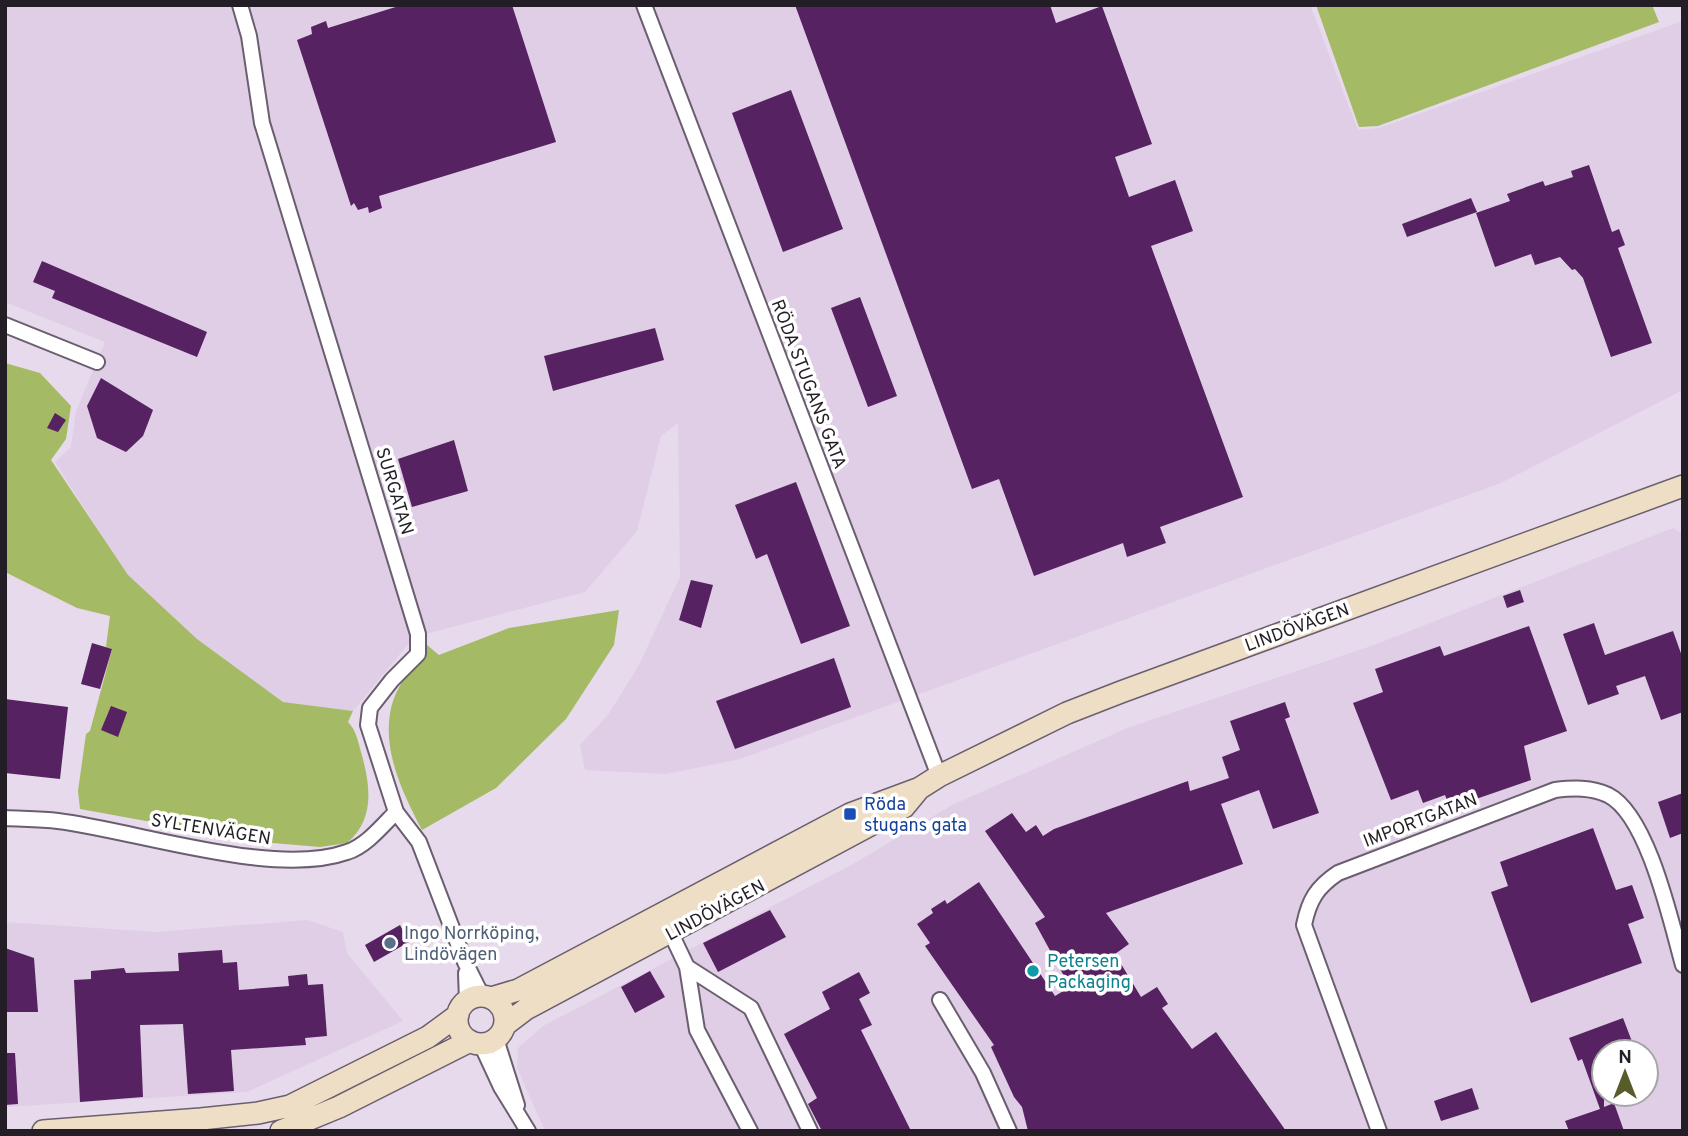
<svg xmlns="http://www.w3.org/2000/svg" width="1688" height="1136" font-family="Overpass,sans-serif">
  <style>
    .built { fill: #dfcee6; fill-rule: evenodd }
    .green { fill: #a4ba64 }
    .building { fill: #562261 }
    .lines { fill: none; stroke-linecap: round; stroke-linejoin: round }
    .street-casing { stroke: #6a5f6e; stroke-width: 18 }
    .secondary-casing { stroke: #6a5f6e; stroke-width: 24 }
    .street { stroke: #fff; stroke-width: 14 }
    .secondary { stroke: #efdec6; stroke-width: 21 }
    .transit-dot { fill: #1a4fb4; stroke: #fff; stroke-width: 2.5 }
    .service-dot { fill: #5c6f8a; stroke: #fff; stroke-width: 2.5 }
    .culture-dot { fill: #0f9aa8; stroke: #fff; stroke-width: 2.5 }
    .labels { text-anchor: middle; stroke-width: 7; stroke-linejoin: round; paint-order: stroke }
    .street-label { font-size: 18px; fill: #231e25; stroke: #fff }
    .transit-label { font-size: 18px; fill: #164399; stroke: #fff; text-anchor: start }
    .service-label { font-size: 18px; fill: #4e5e75; stroke: #fff; text-anchor: start }
    .culture-label { font-size: 18px; fill: #0d838f; stroke: #fff; text-anchor: start }
  </style>
  <rect width="100%" height="100%" fill="#e7daec"/>
  <!-- built -->
  <path class="built" d="M 5,5 L 1310,5 L 1358,130 L 1379,128 L 1683,21 L 1683,390 L 1501,483 L 740,759 L 666,774 L 585,770 L 580,745 L 608,715 L 639,665 L 680,577 L 678,423 L 661,436 L 637,531 L 585,592 L 414,637 L 353,711 L 283,702 L 197,639 L 127,575 L 55,462 L 71,447 L 76,411 L 105,342 L 5,302 Z
    M 1673,528 L 1683,534 L 1683,1131 L 545,1131 L 517,1068 L 518,1048 L 543,1026 L 855,863 L 952,805 L 1130,727 L 1374,645 ZM 1604,1052 L 1646,1052 L 1646,1094 L 1604,1094 Z
    M 307,920 L 343,932 L 347,953 L 403,1021 L 247,1092 L 5,1107 L 5,922 L 156,932 Z"/>
  <!-- green -->
  <path class="green" d="M 1316,5 L 1652,5 L 1659,22 L 1378,126 L 1359,127 Z
    M 5,363 L 40,373 L 71,406 L 66,439 L 51,460 L 128,575 L 197,639 L 283,702 L 353,711 L 348,722 C 356,730 358,741 361,752 C 370,784 376,818 347,843 L 320,847 L 261,842 L 80,809 L 78,791 L 86,734 L 90,731 L 112,649 L 106,647 L 110,616 L 77,608 L 5,572 Z
    M 619,610 L 614,645 L 566,719 L 496,788 L 422,830 C 402,792 379,745 393,701 C 399,682 416,663 427,645 L 439,655 L 509,628 Z"/>
  <!-- building -->
  <path class="building" d="M 402,5 L 512,5 L 556,142 L 379,196 L 382,208 L 369,213 L 368,207 L 358,210 L 354,203 L 351,206 L 297,40 L 312,34 L 311,27 L 326,21 L 328,28 Z
    M 795,5 L 1050,5 L 1056,23 L 1102,6 L 1152,144 L 1115,157 L 1129,197 L 1175,180 L 1193,231 L 1151,246 L 1243,497 L 1160,527 L 1166,543 L 1127,557 L 1123,543 L 1034,576 L 999,479 L 972,489 Z
    M 791,90 L 843,229 L 783,252 L 732,113 Z
    M 1589,165 L 1612,232 L 1619,229 L 1625,245 L 1618,248 L 1652,343 L 1611,357 L 1583,278 L 1575,269 L 1572,270 L 1560,257 L 1535,265 L 1531,254 L 1495,267 L 1476,213 L 1510,201 L 1507,194 L 1543,181 L 1545,186 L 1573,177 L 1571,171 Z
    M 1471,198 L 1477,212 L 1407,237 L 1402,224 Z
    M 42,261 L 207,332 L 197,357 L 52,298 L 55,291 L 33,282 Z
    M 860,297 L 897,396 L 868,407 L 831,308 Z
    M 655,328 L 664,360 L 553,391 L 544,356 Z
    M 101,378 L 153,410 L 143,436 L 126,452 L 97,438 L 87,406 Z
    M 55,413 L 66,420 L 58,432 L 47,428 Z
    M 454,440 L 468,491 L 412,507 L 398,459 Z
    M 796,482 L 850,626 L 801,644 L 767,554 L 756,559 L 735,505 Z
    M 691,580 L 713,585 L 701,628 L 679,620 Z
    M 1520,590 L 1524,602 L 1507,608 L 1503,596 Z
    M 1594,623 L 1605,655 L 1673,631 L 1683,659 L 1683,712 L 1661,720 L 1645,676 L 1616,686 L 1619,694 L 1588,705 L 1563,634 Z
    M 1529,626 L 1567,731 L 1524,746 L 1531,780 L 1450,808 L 1445,795 L 1423,803 L 1418,790 L 1391,800 L 1353,703 L 1383,692 L 1375,669 L 1440,646 L 1444,656 Z
    M 92,643 L 112,649 L 100,689 L 81,684 Z
    M 834,658 L 851,707 L 735,749 L 716,701 Z
    M 5,699 L 68,707 L 60,779 L 5,773 Z
    M 1285,702 L 1290,717 L 1285,719 L 1319,813 L 1273,829 L 1259,790 L 1221,804 L 1243,864 L 1106,913 L 1129,944 L 1115,954 L 1141,997 L 1157,987 L 1168,1004 L 1162,1008 L 1192,1049 L 1216,1032 L 1286,1131 L 1028,1131 L 1022,1107 L 1014,1097 L 991,1047 L 994,1045 L 925,946 L 930,943 L 917,924 L 933,913 L 931,909 L 945,900 L 947,904 L 979,882 L 1055,996 L 1070,987 L 1035,923 L 1045,917 L 985,831 L 1012,813 L 1026,832 L 1036,825 L 1043,836 L 1054,829 L 1188,781 L 1190,791 L 1229,778 L 1222,757 L 1240,750 L 1230,721 Z
    M 111,706 L 127,712 L 118,737 L 101,730 Z
    M 1683,793 L 1683,833 L 1670,838 L 1658,802 Z
    M 1593,828 L 1616,890 L 1632,885 L 1644,918 L 1628,924 L 1642,963 L 1531,1003 L 1491,892 L 1508,886 L 1500,862 Z
    M 770,910 L 786,937 L 718,972 L 703,943 Z
    M 400,925 L 409,942 L 374,962 L 365,945 Z
    M 5,948 L 34,958 L 38,1012 L 5,1012 Z
    M 222,950 L 223,963 L 237,962 L 239,990 L 289,986 L 288,976 L 307,974 L 308,985 L 323,984 L 327,1036 L 305,1038 L 306,1045 L 231,1050 L 234,1091 L 188,1094 L 183,1024 L 140,1025 L 143,1097 L 80,1102 L 74,980 L 91,979 L 91,971 L 124,968 L 126,973 L 179,971 L 178,953 Z
    M 650,971 L 665,997 L 635,1013 L 621,987 Z
    M 859,972 L 870,993 L 859,999 L 872,1025 L 861,1030 L 911,1131 L 822,1131 L 808,1104 L 817,1098 L 784,1034 L 830,1009 L 822,992 Z
    M 1623,1018 L 1636,1052 L 1604,1052 L 1604,1107 L 1614,1103 L 1624,1131 L 1569,1131 L 1565,1121 L 1600,1109 L 1582,1059 L 1578,1061 L 1569,1038 Z
    M 5,1053 L 15,1053 L 18,1104 L 5,1105 Z
    M 1472,1088 L 1479,1109 L 1441,1121 L 1434,1101 Z"/>
  <g class="lines">
    <defs>
      <path id="street" d="M 240,5 L 249,36 L 262,123 L 418,634 L 418,654 L 392,680 L 370,708 L 368,725 L 396,812 L 419,842 L 465,962 L 482,996
        M 644,5 L 939,776
        M 5,325 L 97,362
        M 5,818 C 23,819 41,819 58,821 C 137,831 274,878 347,852 C 366,846 382,826 396,812
        M 667,925 L 687,967 L 697,1030 L 750,1131
        M 687,967 L 751,1008 L 810,1131
        M 466,973 L 467,1001
        M 940,1000 L 983,1073 L 1009,1131
        M 496,1039 L 517,1105
        M 481,1044 L 501,1087 L 528,1131
        M 1379,1131 L 1304,925 C 1309,900 1317,887 1338,873 L 1555,790 C 1573,788 1591,787 1608,795 C 1648,815 1671,922 1683,965"/>
      <path id="secondary" d="M457 1020a24 24 0 1 1 48 0a24 24 0 1 1-48 0Z
        M 491,998 L 518,990 L 850,814 L 920,788 L 939,776 L 1067,713 L 1121,692 L 1683,486
        M 505,1025 L 526,1009 L 904,807 L 918,790
        M 43,1131 L 201,1119 L 258,1113 L 290,1106 L 428,1037 L 458,1015
        M 281,1131 L 339,1107 L 470,1041"/>
    </defs>
    <!-- street casing -->
    <use href="#street" class="street-casing"/>
    <!-- secondary casing -->
    <use href="#secondary" class="secondary-casing"/>
    <!-- street -->
    <use href="#street" class="street"/>
    <!-- secondary -->
    <use href="#secondary" class="secondary"/>
  </g>
  <!-- markers -->
  <rect class="transit-dot" x="843" y="807" width="14" height="14" rx="3.5"/>
  <circle class="service-dot" cx="390" cy="943" r="7"/>
  <circle class="culture-dot" cx="1033" cy="971" r="7"/>
  <g class="labels">
    <!-- street labels -->
    <g class="street-label">
      <text transform="translate(809 384) rotate(69)" y="6">RÖDA STUGANS GATA</text>
      <text transform="translate(395 491) rotate(73)" y="6">SURGATAN</text>
      <text transform="translate(1297 627) rotate(-20)" y="6">LINDÖVÄGEN</text>
      <text transform="translate(1420 820) rotate(-21)" y="6">IMPORTGATAN</text>
      <text transform="translate(211 829) rotate(9)" y="6">SYLTENVÄGEN</text>
      <text transform="translate(715 910) rotate(-28)" y="6">LINDÖVÄGEN</text>
    </g>
    <!-- transit labels -->
    <g class="transit-label">
      <text x="864" y="810">Röda<tspan x="864" dy="21">stugans gata</tspan></text>
    </g>
    <!-- service labels -->
    <g class="service-label">
      <text x="404" y="939">Ingo Norrköping,<tspan x="404" dy="21">Lindövägen</tspan></text>
    </g>
    <!-- culture labels -->
    <g class="culture-label">
      <text x="1047" y="967">Petersen<tspan x="1047" dy="21">Packaging</tspan></text>
    </g>
  </g>
  <!-- border -->
  <rect width="1688" height="1136" fill="none" stroke="#231e25" stroke-width="14"/>
  <!-- north arrow -->
  <g transform="translate(1625 1073)"><circle r="33" fill="#ffffff" stroke="#a7a5a8" stroke-width="2"/>
  <path d="M0-5L12 26L0 18L-12 26Z" fill="#575c2a"/>
  <text y="-10" font-size="19" font-weight="bold" text-anchor="middle" fill="#231e25">N</text>
  </g>
</svg>
